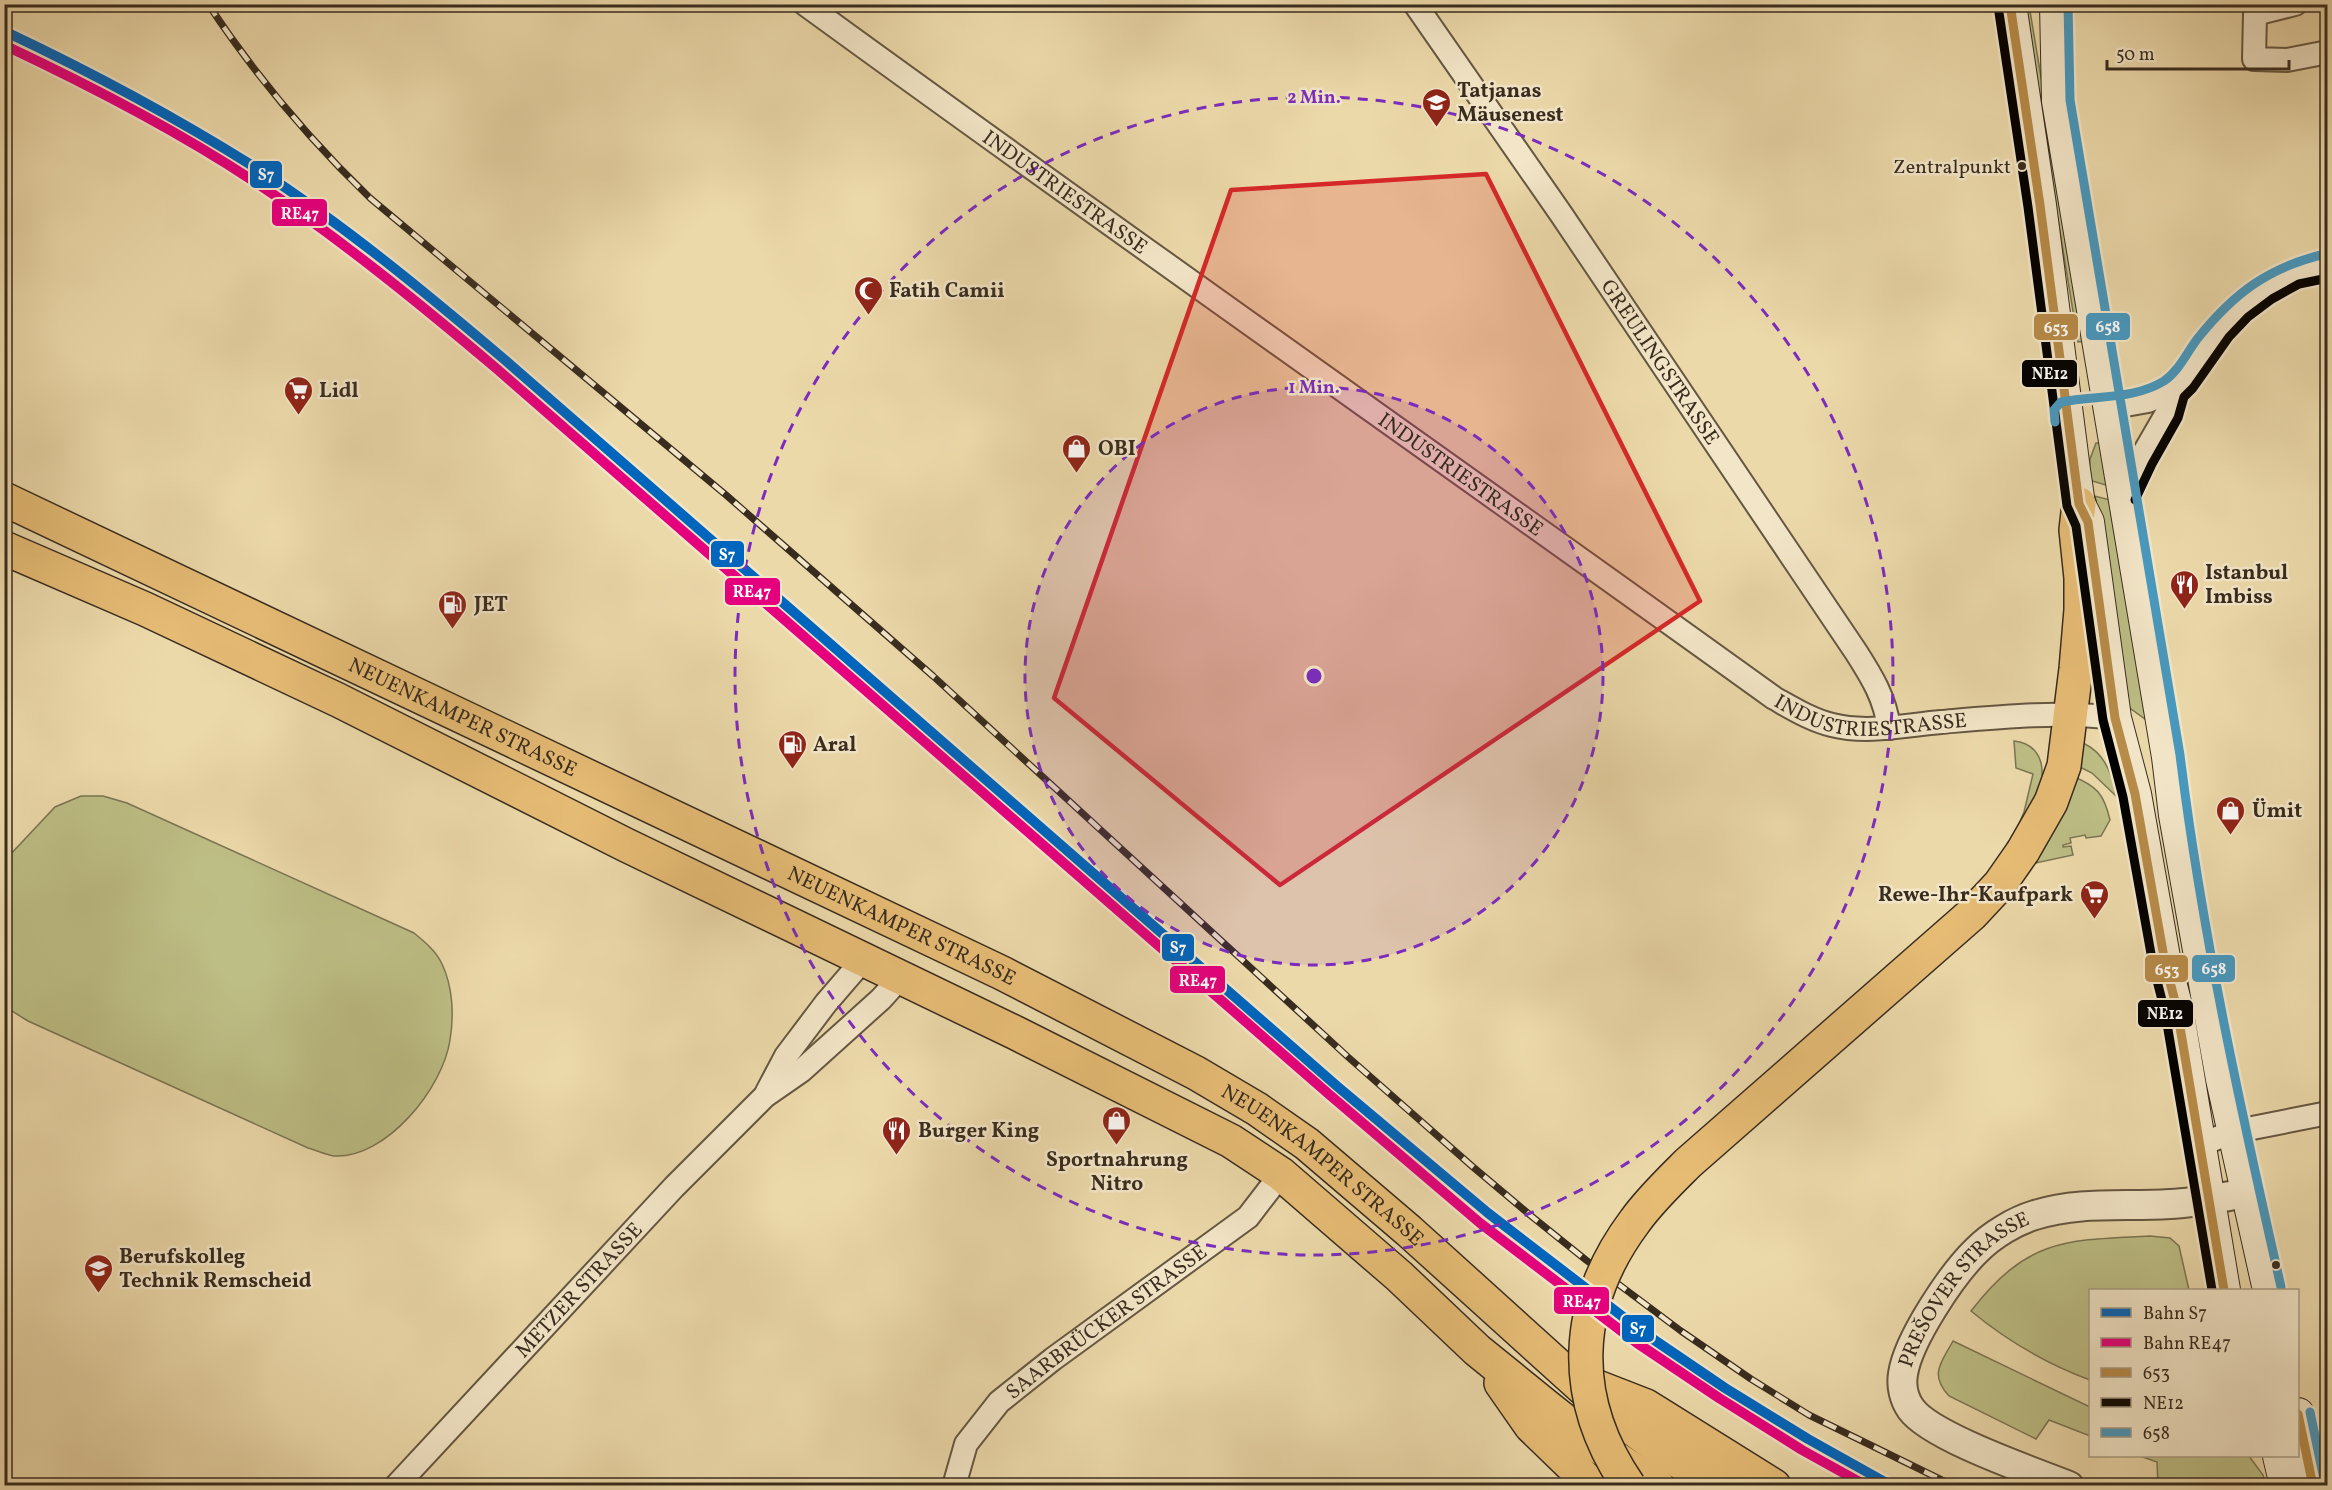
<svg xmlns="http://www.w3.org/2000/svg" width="2332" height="1490" font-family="Vollkorn,serif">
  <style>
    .green { fill: #bdbe85; stroke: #7a7552; stroke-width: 1.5 }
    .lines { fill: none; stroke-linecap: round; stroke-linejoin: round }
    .minor-casing { stroke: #655742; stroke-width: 26 }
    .tertiary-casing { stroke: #655742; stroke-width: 32 }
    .secondary-casing { stroke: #382c1f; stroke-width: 34 }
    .primary-casing { stroke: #382c1f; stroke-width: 36 }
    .minor { stroke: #f3e6c8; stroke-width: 22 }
    .tertiary { stroke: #f3e6c8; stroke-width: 28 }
    .secondary { stroke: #f3e6c8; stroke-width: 32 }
    .primary { stroke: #e6bc75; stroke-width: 33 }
    .rail-casing { stroke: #382c1f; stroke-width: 7 }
    .rail { stroke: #f3e6c8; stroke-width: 4.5; stroke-dasharray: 14; stroke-linecap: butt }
    .primary-bridge-casing { stroke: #382c1f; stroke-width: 36; stroke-linecap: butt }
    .primary-bridge { stroke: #e6bc75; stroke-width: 33 }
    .bus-1-casing { stroke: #f3e6c8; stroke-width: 14 }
    .bus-2-casing { stroke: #f3e6c8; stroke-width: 14 }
    .bus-3-casing { stroke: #f3e6c8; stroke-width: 14 }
    .bus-1 { stroke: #b78b48; stroke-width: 9 }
    .bus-2 { stroke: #000; stroke-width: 9 }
    .bus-3 { stroke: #4899bf; stroke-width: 9 }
    .rail-1-casing { stroke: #f3e6c8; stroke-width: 15 }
    .rail-2-casing { stroke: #f3e6c8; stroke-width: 15 }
    .rail-1 { stroke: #0065bd; stroke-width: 10 }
    .rail-2 { stroke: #e5007d; stroke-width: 10 }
    .marked { fill: #d62828; fill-opacity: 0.2; stroke: #d62828; stroke-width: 4.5; stroke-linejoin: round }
    .ring { fill: none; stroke: #7b2cbf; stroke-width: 3; stroke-dasharray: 10 8 }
    .bus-dot { fill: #382c1f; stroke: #f3e6c8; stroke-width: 2 }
    .labels { text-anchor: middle; stroke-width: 5; stroke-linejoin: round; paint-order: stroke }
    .bus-label { font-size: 20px; fill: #382c1f; stroke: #f3e6c8; text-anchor: end }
    .poi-label { font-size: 21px; font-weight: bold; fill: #382c1f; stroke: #f3e6c8; text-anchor: start }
    .street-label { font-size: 21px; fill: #382c1f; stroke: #f3e6c8 }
    .centre { fill: #7b2cbf; stroke: #f3e6c8; stroke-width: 3 }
    .ring-label { font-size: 18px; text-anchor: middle; font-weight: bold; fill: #7b2cbf; stroke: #f3e6c8; stroke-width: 5; stroke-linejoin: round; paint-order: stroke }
    .line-badge { stroke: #f3e6c8; stroke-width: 2 }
    .badge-label { font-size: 16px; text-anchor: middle; font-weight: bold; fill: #fff }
  </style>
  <rect width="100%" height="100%" fill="#ecd9aa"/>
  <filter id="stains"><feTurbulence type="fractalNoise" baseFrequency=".00333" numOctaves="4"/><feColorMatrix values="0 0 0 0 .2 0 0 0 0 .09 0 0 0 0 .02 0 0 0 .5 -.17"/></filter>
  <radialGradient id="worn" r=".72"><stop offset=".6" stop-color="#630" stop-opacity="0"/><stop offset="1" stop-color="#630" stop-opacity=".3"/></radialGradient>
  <!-- green -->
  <path class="green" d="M 2023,5 L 2029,5 L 2085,341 L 2078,342 Z
    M 2096,443 L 2099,443 L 2103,445 L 2109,486 L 2089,480 L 2090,459 Z
    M 2090,495 L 2111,500 L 2148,717 L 2145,719 L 2127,706 Z
    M 2014,741 C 2033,743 2043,756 2042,775 L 2051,776 L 2015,833 L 2024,812 L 2033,774 L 2016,768 Z
    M 2085,744 C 2105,754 2113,776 2116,796 L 2092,773 L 2076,765 L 2082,746 Z
    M 2072,776 C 2097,786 2104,794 2110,820 L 2101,836 L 2086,838 L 2085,835 L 2070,838 L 2071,843 L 2063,845 L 2063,847 L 2071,846 L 2073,855 L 2031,864 Z
    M 81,796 L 103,796 L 127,803 L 414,933 C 425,942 436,951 442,964 C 453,987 454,1016 450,1040 C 443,1088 386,1159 334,1156 C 326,1155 316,1150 308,1148 L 28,1021 L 7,1008 L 4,1005 L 5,866 L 9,856 L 55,807 Z
    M 2150,1236 L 2170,1238 L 2179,1246 L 2189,1290 L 2090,1290 L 2090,1380 C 2047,1364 2006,1340 1971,1311 C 2027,1239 2064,1240 2150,1236 Z
    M 1953,1341 L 2090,1407 L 2090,1436 L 2049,1420 L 2036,1439 L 1949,1396 C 1929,1374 1941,1363 1953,1341 Z
    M 2140,1456 L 2249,1456 L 2263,1475 L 2266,1485 L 2158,1485 L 2157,1462 Z"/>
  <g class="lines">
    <defs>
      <g id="minor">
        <path id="s1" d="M 805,4 C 1126,238 1452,466 1774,698 C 1792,708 1811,720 1832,725 C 1867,734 1906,725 1941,722 C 1999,717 2057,711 2115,718"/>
        <path id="s2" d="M 1415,4 L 1561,214 L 1856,652 C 1872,677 1885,698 1889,728"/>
        <path d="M 2295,4 L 2255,14 L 2254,59 L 2287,60 L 2328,52"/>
        <path d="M 2109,408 L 2148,401 L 2173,390 L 2183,381 L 2220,329 L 2240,308 L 2295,273 L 2328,266"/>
        <path d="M 2124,495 L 2141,458 L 2167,413 L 2173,390"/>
        <path d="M 767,1092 L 786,1056 L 826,1003 L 863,960"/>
        <path d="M 2200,1145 L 2232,1132 L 2328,1113"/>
        <path id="s3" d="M 396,1486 L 674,1187 L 765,1096 L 801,1071 L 881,999 L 900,978"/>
        <path id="s4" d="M 954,1486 L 966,1444 L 999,1402 L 1053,1359 L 1248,1217 L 1281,1174"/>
      </g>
      <g id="tertiary">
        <path id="s5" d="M 2069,1486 C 2034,1472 1931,1437 1911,1409 C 1904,1399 1901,1386 1903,1374 C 1908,1340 1952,1274 1977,1250 C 1992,1235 2015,1221 2035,1215 C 2080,1201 2124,1207 2170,1204 C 2196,1203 2222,1197 2247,1193"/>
      </g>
      <path id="secondary" d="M 2010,4 L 2040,205 L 2074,470 L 2079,504 L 2088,522 L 2115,718 L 2135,794 L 2165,963 L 2177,1009 L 2224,1290
        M 2056,4 L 2058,101 L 2168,757 L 2175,815 L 2222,1079 L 2269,1290
        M 2298,1414 L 2313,1486
        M 2279,1456 L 2286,1486"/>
      <g id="primary">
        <path id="s6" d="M 4,499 L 1002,973 L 1196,1073 L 1257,1109 L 1307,1144 L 1409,1231 L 1606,1409 L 1656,1446 L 1716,1486"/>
        <path d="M 4,548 L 145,609 L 338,700 L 626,845 L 1016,1033 L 1231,1141 L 1281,1174 L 1399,1276 L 1477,1350 L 1546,1406 L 1590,1441 L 1658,1486"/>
        <path d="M 2023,851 L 2051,802 L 2064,766 L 2076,669 L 2081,610 L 2081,578 L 2076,530 L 2079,504"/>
        <path d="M 1501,1383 L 1531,1426 L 1593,1486"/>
        <path d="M 1592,1385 L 1646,1406 L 1774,1486"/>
      </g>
    </defs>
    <!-- minor casing -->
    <use href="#minor" class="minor-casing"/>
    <!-- tertiary casing -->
    <use href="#tertiary" class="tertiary-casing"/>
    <!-- secondary casing -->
    <use href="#secondary" class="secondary-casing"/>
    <!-- primary casing -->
    <use href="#primary" class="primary-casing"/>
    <!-- minor -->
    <use href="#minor" class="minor"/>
    <!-- tertiary -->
    <use href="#tertiary" class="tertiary"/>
    <!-- secondary -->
    <use href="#secondary" class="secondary"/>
    <!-- primary -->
    <use href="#primary" class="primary"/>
    <defs>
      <path id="rail" d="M 208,4 C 255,75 310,140 370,198 L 726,495 L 933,676 L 1348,1057 L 1473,1167 L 1530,1215 L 1586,1260 L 1681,1331 L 1751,1379 L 1809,1415 L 1954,1486"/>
    </defs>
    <!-- rail casing -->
    <use href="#rail" class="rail-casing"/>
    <!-- rail -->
    <use href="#rail" class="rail"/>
    <defs>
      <path id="primary-bridge" d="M 1629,1486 C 1569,1399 1572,1305 1635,1221 C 1650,1200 1669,1182 1688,1163 L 1972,914 L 2000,884 L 2023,851"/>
    </defs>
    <!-- primary-bridge casing -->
    <use href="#primary-bridge" class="primary-bridge-casing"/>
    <!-- primary-bridge -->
    <use href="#primary-bridge" class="primary-bridge"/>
    <defs>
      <path id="bus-1" d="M 2010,4 L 2040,205 L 2079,504 L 2088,522 L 2115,718 L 2135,794 L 2165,963 L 2177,1009 L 2224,1290
        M 2298,1414 L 2313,1486"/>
      <path id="bus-2" d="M 1998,6 L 2028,207 L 2067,506 L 2076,526 L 2103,720 L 2123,797 L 2153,965 L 2165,1012 L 2212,1290
        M 2135,500 L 2152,464 L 2178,418 L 2184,397 L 2193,388 L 2229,337 L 2248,317 L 2272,299 L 2299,284 L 2328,278"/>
      <path id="bus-3" d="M 2068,4 L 2070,100 L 2180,755 C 2202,934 2241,1111 2281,1287
        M 2055,422 L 2054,410 L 2061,402 C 2096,395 2133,400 2164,381 C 2179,371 2187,352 2198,338 C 2234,293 2269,267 2325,254
        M 2310,1412 L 2325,1484"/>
    </defs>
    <!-- bus-1 casing -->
    <use href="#bus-1" class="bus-1-casing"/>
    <!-- bus-2 casing -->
    <use href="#bus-2" class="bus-2-casing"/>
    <!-- bus-3 casing -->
    <use href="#bus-3" class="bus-3-casing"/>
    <!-- bus-1 -->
    <use href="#bus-1" class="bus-1"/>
    <!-- bus-2 -->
    <use href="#bus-2" class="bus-2"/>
    <!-- bus-3 -->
    <use href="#bus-3" class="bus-3"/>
    <defs>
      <path id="rail-1" d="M 4,31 C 91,72 175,117 256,168 C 344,225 425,292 505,360 L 1338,1087 L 1488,1213 L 1644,1333 L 1725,1388 L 1808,1439 L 1892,1486"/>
      <path id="rail-2" d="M 4,45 C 89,85 173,128 252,180 C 338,237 418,302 497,369 L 1331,1096 L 1480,1223 L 1637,1343 L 1719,1398 L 1802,1450 L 1867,1486"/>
    </defs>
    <!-- rail-1 casing -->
    <use href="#rail-1" class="rail-1-casing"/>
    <!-- rail-2 casing -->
    <use href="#rail-2" class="rail-2-casing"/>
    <!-- rail-1 -->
    <use href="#rail-1" class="rail-1"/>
    <!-- rail-2 -->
    <use href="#rail-2" class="rail-2"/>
  </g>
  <!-- marked area -->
  <path class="marked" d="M 1486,174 L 1700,601 L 1280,885 L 1054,698 L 1231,190 Z"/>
  <!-- distance rings -->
  <circle cx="1314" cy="676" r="289" fill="#7b2cbf" fill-opacity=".12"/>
  <g class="ring">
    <circle cx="1314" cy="676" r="289"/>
    <circle cx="1314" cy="676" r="579"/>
  </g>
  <!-- icons -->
  <defs>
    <symbol id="school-pin" viewBox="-11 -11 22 30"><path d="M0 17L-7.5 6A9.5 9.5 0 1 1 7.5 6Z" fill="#8f2418" stroke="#f3e6c8"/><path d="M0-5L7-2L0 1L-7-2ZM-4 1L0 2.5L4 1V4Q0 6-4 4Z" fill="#fff"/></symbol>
    <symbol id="mosque-pin" viewBox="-11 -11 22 30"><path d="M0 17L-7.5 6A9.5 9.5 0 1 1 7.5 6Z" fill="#8f2418" stroke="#f3e6c8"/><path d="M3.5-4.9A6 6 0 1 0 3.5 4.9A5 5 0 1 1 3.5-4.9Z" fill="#fff"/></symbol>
    <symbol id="supermarket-pin" viewBox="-11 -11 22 30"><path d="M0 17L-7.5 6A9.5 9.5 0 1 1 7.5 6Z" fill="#8f2418" stroke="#f3e6c8"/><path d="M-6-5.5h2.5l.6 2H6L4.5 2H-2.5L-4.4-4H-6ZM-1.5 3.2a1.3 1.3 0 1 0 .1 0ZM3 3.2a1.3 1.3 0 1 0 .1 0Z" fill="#fff"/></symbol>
    <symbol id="shop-pin" viewBox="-11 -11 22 30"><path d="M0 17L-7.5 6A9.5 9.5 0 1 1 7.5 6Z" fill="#8f2418" stroke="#f3e6c8"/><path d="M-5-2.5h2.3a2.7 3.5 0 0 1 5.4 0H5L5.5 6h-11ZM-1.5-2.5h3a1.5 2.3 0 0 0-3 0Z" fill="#fff"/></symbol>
    <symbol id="restaurant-pin" viewBox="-11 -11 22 30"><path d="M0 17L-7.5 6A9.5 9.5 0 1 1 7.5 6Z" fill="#8f2418" stroke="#f3e6c8"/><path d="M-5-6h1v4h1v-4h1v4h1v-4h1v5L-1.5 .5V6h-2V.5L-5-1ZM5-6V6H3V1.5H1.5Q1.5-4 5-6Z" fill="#fff"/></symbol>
    <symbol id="fuel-pin" viewBox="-11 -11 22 30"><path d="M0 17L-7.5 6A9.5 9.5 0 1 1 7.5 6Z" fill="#8f2418" stroke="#f3e6c8"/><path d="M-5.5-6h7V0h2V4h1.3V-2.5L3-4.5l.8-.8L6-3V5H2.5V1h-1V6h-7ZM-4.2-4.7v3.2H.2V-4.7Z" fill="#fff"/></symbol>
    <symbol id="university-pin" viewBox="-11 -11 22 30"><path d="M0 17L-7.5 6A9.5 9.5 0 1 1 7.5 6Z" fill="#8f2418" stroke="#f3e6c8"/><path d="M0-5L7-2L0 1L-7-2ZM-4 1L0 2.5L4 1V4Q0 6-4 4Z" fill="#fff"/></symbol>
  </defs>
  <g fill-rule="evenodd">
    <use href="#school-pin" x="1420" y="86" width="33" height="45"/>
    <use href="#mosque-pin" x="852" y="274" width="33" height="45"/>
    <use href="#supermarket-pin" x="282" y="374" width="33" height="45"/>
    <use href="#shop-pin" x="1060" y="432" width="33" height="45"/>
    <use href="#restaurant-pin" x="2168" y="568" width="33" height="45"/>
    <use href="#fuel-pin" x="436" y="588" width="33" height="45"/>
    <use href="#fuel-pin" x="776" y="728" width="33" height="45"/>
    <use href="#shop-pin" x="2214" y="794" width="33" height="45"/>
    <use href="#supermarket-pin" x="2078" y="878" width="33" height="45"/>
    <use href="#shop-pin" x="1100" y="1104" width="33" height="45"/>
    <use href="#restaurant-pin" x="880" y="1114" width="33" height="45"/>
    <use href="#university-pin" x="82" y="1252" width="33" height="45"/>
  </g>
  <!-- markers -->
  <g class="bus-dot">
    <circle cx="2022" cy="166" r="5"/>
    <circle cx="2276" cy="1265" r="5"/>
  </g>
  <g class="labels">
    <!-- bus labels -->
    <g class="bus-label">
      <text x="2011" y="173">Zentralpunkt</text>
    </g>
    <!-- poi labels -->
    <g class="poi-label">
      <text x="1457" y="97">Tatjanas<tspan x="1457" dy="24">Mäusenest</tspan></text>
      <text x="889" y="297">Fatih Camii</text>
      <text x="319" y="397">Lidl</text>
      <text x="1098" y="455">OBI</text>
      <text x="2205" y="579">Istanbul<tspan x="2205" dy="24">Imbiss</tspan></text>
      <text x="474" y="611">JET</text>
      <text x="813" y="751">Aral</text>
      <text x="2252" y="817">Ümit</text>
      <text x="2073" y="901" text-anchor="end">Rewe-Ihr-Kaufpark</text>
      <text x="918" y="1137">Burger King</text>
      <text x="1117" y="1166" text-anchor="middle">Sportnahrung<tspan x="1117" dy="24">Nitro</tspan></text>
      <text x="119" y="1263">Berufskolleg<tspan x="119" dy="24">Technik Remscheid</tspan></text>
    </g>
    <!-- street labels -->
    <g class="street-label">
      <text dy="7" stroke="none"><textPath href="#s1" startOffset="321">INDUSTRIESTRASSE</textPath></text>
      <text dy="7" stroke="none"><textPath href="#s2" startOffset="434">GREULINGSTRASSE</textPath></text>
      <text dy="7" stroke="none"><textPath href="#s1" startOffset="807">INDUSTRIESTRASSE</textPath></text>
      <text dy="7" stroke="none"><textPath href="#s1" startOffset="1293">INDUSTRIESTRASSE</textPath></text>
      <text dy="7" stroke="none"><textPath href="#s6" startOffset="508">NEUENKAMPER STRASSE</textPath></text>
      <text dy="7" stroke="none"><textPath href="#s6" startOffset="994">NEUENKAMPER STRASSE</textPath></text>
      <text dy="7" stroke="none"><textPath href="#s6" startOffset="1480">NEUENKAMPER STRASSE</textPath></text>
      <text dy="7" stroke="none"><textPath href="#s3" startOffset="268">METZER STRASSE</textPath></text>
      <text dy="7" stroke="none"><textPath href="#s5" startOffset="321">PREŠOVER STRASSE</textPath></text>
      <text dy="7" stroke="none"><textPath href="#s4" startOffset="231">SAARBRÜCKER STRASSE</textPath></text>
    </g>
  </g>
  <circle cx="1314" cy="676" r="9" class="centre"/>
  <g class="ring-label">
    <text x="1314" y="103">2 Min.</text>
    <text x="1314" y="393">1 Min.</text>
  </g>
  <g class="line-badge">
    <rect x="249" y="160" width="34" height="29" rx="6" fill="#0065bd"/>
    <rect x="271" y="198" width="57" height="29" rx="6" fill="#e5007d"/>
    <rect x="2085" y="312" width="46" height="29" rx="6" fill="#4899bf"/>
    <rect x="2033" y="313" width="46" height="28" rx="6" fill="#b78b48"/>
    <rect x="2021" y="359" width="57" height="29" rx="6" fill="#000"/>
    <rect x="710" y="540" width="35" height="28" rx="6" fill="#0065bd"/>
    <rect x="724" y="577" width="57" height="29" rx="6" fill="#e5007d"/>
    <rect x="1161" y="933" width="34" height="29" rx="6" fill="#0065bd"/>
    <rect x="2191" y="954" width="45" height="29" rx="6" fill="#4899bf"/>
    <rect x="2144" y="954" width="45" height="29" rx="6" fill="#b78b48"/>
    <rect x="1169" y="965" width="57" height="29" rx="6" fill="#e5007d"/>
    <rect x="2137" y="999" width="57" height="29" rx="6" fill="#000"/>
    <rect x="1553" y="1286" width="57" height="29" rx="6" fill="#e5007d"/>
    <rect x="1621" y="1314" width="34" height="29" rx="6" fill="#0065bd"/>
  </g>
  <g class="badge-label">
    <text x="266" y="180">S7</text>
    <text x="300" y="219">RE47</text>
    <text x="2108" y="332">658</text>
    <text x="2056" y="333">653</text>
    <text x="2050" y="379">NE12</text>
    <text x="727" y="560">S7</text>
    <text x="752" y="597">RE47</text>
    <text x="1178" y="953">S7</text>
    <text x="2214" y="974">658</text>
    <text x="2167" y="975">653</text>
    <text x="1198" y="986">RE47</text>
    <text x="2165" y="1019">NE12</text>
    <text x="1582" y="1307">RE47</text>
    <text x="1638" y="1334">S7</text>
  </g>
  <!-- margin -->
  <rect width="2332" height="1490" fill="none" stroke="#ecd9aa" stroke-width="24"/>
  <rect x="6" y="6" width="2320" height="1478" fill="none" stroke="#382c1f" stroke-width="3"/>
  <rect x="12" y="12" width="2308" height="1466" fill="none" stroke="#382c1f" stroke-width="1.5"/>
  <!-- legend -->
  <rect x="2089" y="1289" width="210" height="168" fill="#f3e6c8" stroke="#a89c84" stroke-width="1.5"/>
  <rect x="2101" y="1308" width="30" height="9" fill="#0065bd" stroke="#a89c84" stroke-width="1.5"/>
  <text x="2143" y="1319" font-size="18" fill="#382c1f">Bahn S7</text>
  <rect x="2101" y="1338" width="30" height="9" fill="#e5007d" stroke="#a89c84" stroke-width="1.5"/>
  <text x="2143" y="1349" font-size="18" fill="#382c1f">Bahn RE47</text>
  <rect x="2101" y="1368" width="30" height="9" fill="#b78b48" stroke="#a89c84" stroke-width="1.5"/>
  <text x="2143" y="1379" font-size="18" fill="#382c1f">653</text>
  <rect x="2101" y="1398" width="30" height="9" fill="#000000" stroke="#a89c84" stroke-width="1.5"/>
  <text x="2143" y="1409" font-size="18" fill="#382c1f">NE12</text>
  <rect x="2101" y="1428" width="30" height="9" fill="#4899bf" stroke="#a89c84" stroke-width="1.5"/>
  <text x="2143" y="1439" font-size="18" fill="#382c1f">658</text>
  <!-- scale -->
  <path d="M2107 60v9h182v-9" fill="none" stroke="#382c1f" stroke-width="3"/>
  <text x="2116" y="60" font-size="18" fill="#382c1f" stroke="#f3e6c8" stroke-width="4.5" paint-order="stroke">50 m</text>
  <rect width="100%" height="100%" filter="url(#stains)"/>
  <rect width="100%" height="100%" fill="url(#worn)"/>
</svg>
